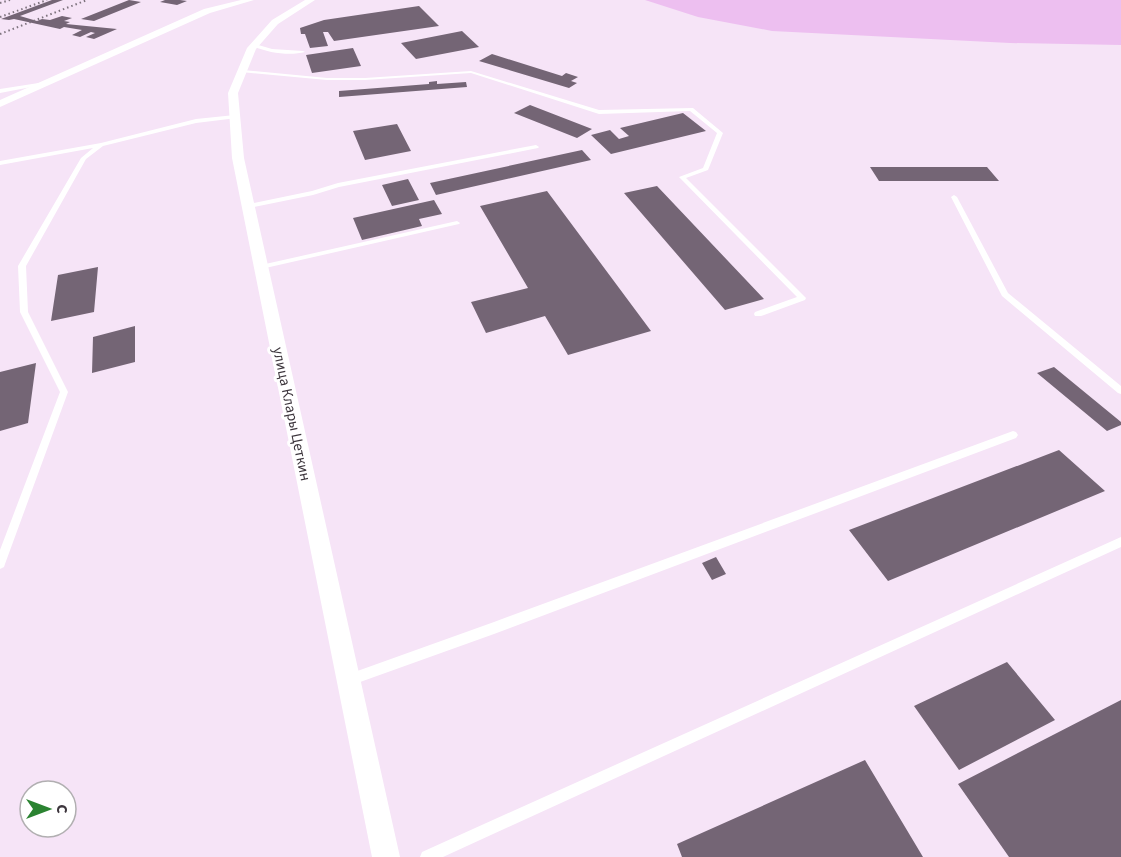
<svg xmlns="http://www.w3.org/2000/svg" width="1121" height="857" font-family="'Source Sans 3',sans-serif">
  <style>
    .green { fill: #edbff0 }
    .building { fill: #746575 }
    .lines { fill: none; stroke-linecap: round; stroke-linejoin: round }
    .lane { fill: #fff; fill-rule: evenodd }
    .street { fill: #fff; fill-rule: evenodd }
    .rail { stroke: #7e737e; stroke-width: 2; stroke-dasharray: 1.5 3; stroke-linecap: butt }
    .labels { text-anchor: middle; stroke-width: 6; stroke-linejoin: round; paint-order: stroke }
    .street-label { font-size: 15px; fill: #3d363d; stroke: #fff }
  </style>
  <rect width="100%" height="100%" fill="#f6e4f7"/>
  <!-- green -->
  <path class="green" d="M 645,0 L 1121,0 L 1121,45 L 1010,43 L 772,31 L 698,17 Z"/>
  <!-- building -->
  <path class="building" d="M 52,0 L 63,0 L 20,16 L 37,21 L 42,19 L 50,20 L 62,16 L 72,18 L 64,21 L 70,22 L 66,24 L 117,29 L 94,39 L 86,37 L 95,33 L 91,32 L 80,37 L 72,35 L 82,30 L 64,27 L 60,29 L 14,19 L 9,20 L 1,19 Z
    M 129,0 L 141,2 L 94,21 L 81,19 Z
    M 165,0 L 180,0 L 187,1 L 177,5 L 160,2 Z
    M 419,6 L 439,26 L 334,41 L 328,32 L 323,32 L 328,46 L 310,48 L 305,34 L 301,34 L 300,28 L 324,20 Z
    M 462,31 L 479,47 L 416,59 L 401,43 Z
    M 353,48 L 361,66 L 312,73 L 306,55 Z
    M 492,54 L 562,76 L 566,73 L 578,77 L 571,81 L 577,83 L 569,88 L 479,61 Z
    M 437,81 L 437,84 L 466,82 L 467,87 L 339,97 L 339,91 L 429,84 L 429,82 Z
    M 530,105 L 592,129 L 577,138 L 514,113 Z
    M 683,113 L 706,131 L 611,154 L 591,135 L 610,130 L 619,139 L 629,136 L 620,128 Z
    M 397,124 L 411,151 L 365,160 L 353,131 Z
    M 582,150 L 591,160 L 436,195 L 430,183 Z
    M 870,167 L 987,167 L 999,181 L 879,181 Z
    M 408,179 L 419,200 L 392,206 L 382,185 Z
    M 657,186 L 764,299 L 725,310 L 624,193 Z
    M 547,191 L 651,331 L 568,355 L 545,316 L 486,333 L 471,302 L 528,288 L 480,206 Z
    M 434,200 L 442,214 L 419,219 L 422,226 L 362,240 L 353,218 Z
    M 98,267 L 94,312 L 51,321 L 58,275 Z
    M 135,326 L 135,362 L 92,373 L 93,337 Z
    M 36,363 L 28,423 L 0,431 L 0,372 Z
    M 1054,367 L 1121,422 L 1121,425 L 1107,431 L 1037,373 Z
    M 1059,450 L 1105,491 L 888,581 L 849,530 Z
    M 716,557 L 726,574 L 712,580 L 702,563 Z
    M 1007,662 L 1055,720 L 959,770 L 914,706 Z
    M 1121,700 L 1121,857 L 1009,857 L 958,784 Z
    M 865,760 L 923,857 L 682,857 L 677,844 Z"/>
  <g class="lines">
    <!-- lane -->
    <path class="lane" d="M 255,44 L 272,49 L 303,51 L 305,52 C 290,56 268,53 253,46 Z
      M 243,70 L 327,78 L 365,78 L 471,71 L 599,110 L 693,108 L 723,133 L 708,170 L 686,178 L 806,298 L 805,300 L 761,316 L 755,316 L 754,314 L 755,312 L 797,297 L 679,177 L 703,168 L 717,133 L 690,111 L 599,114 L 471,73 L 365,80 L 327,80 L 241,72 L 241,70 Z
      M 45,82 L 47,82 L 47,84 L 0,93 L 0,89 Z
      M 235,115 L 237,116 L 237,118 L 196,123 L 103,146 L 86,159 L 26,266 L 28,312 L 68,392 L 5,564 L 4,567 L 0,569 L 0,550 L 60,392 L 20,312 L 18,266 L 81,158 L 93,148 L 0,165 L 0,161 L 101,143 L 196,119 Z
      M 536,145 L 539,147 L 538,148 L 339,187 L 313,195 L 249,208 L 246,206 L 249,204 L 312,191 L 338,183 Z
      M 954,195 L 957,197 L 1008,293 L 1121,386 L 1121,394 L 1118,393 L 1002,296 L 951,197 Z
      M 457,221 L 460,223 L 459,224 L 261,269 L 257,267 L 261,265 Z
      M 1013,431 L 1016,432 L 1018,435 L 1016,438 L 494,634 L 349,686 L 345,684 L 343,680 L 345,676 L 349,674 L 494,622 Z
      M 1121,537 L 1121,547 L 443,857 L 420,857 L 422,852 Z"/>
    <!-- street -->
    <path class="street" d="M 241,0 L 254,0 L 210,13 L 0,107 L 0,100 L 204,9 Z
      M 305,0 L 315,0 L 278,24 L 256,49 L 238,93 L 244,158 L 400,857 L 372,857 L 232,158 L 228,93 L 247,48 L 272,20 Z"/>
    <!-- rail -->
    <path class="rail" d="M 0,3 L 10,0
      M 0,17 L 47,0
      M 0,34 L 87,0"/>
  </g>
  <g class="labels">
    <!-- street labels -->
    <g class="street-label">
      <text transform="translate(292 414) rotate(78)" y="5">улица Клары Цеткин</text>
    </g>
  </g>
  <!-- north arrow -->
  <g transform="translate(48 809) rotate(90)"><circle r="28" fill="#ffffff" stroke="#b1afb1" stroke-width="1.5"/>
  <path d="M0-4.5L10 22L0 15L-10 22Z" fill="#2b8331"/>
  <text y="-9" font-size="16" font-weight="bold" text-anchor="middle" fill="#3d363d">С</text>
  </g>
</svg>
